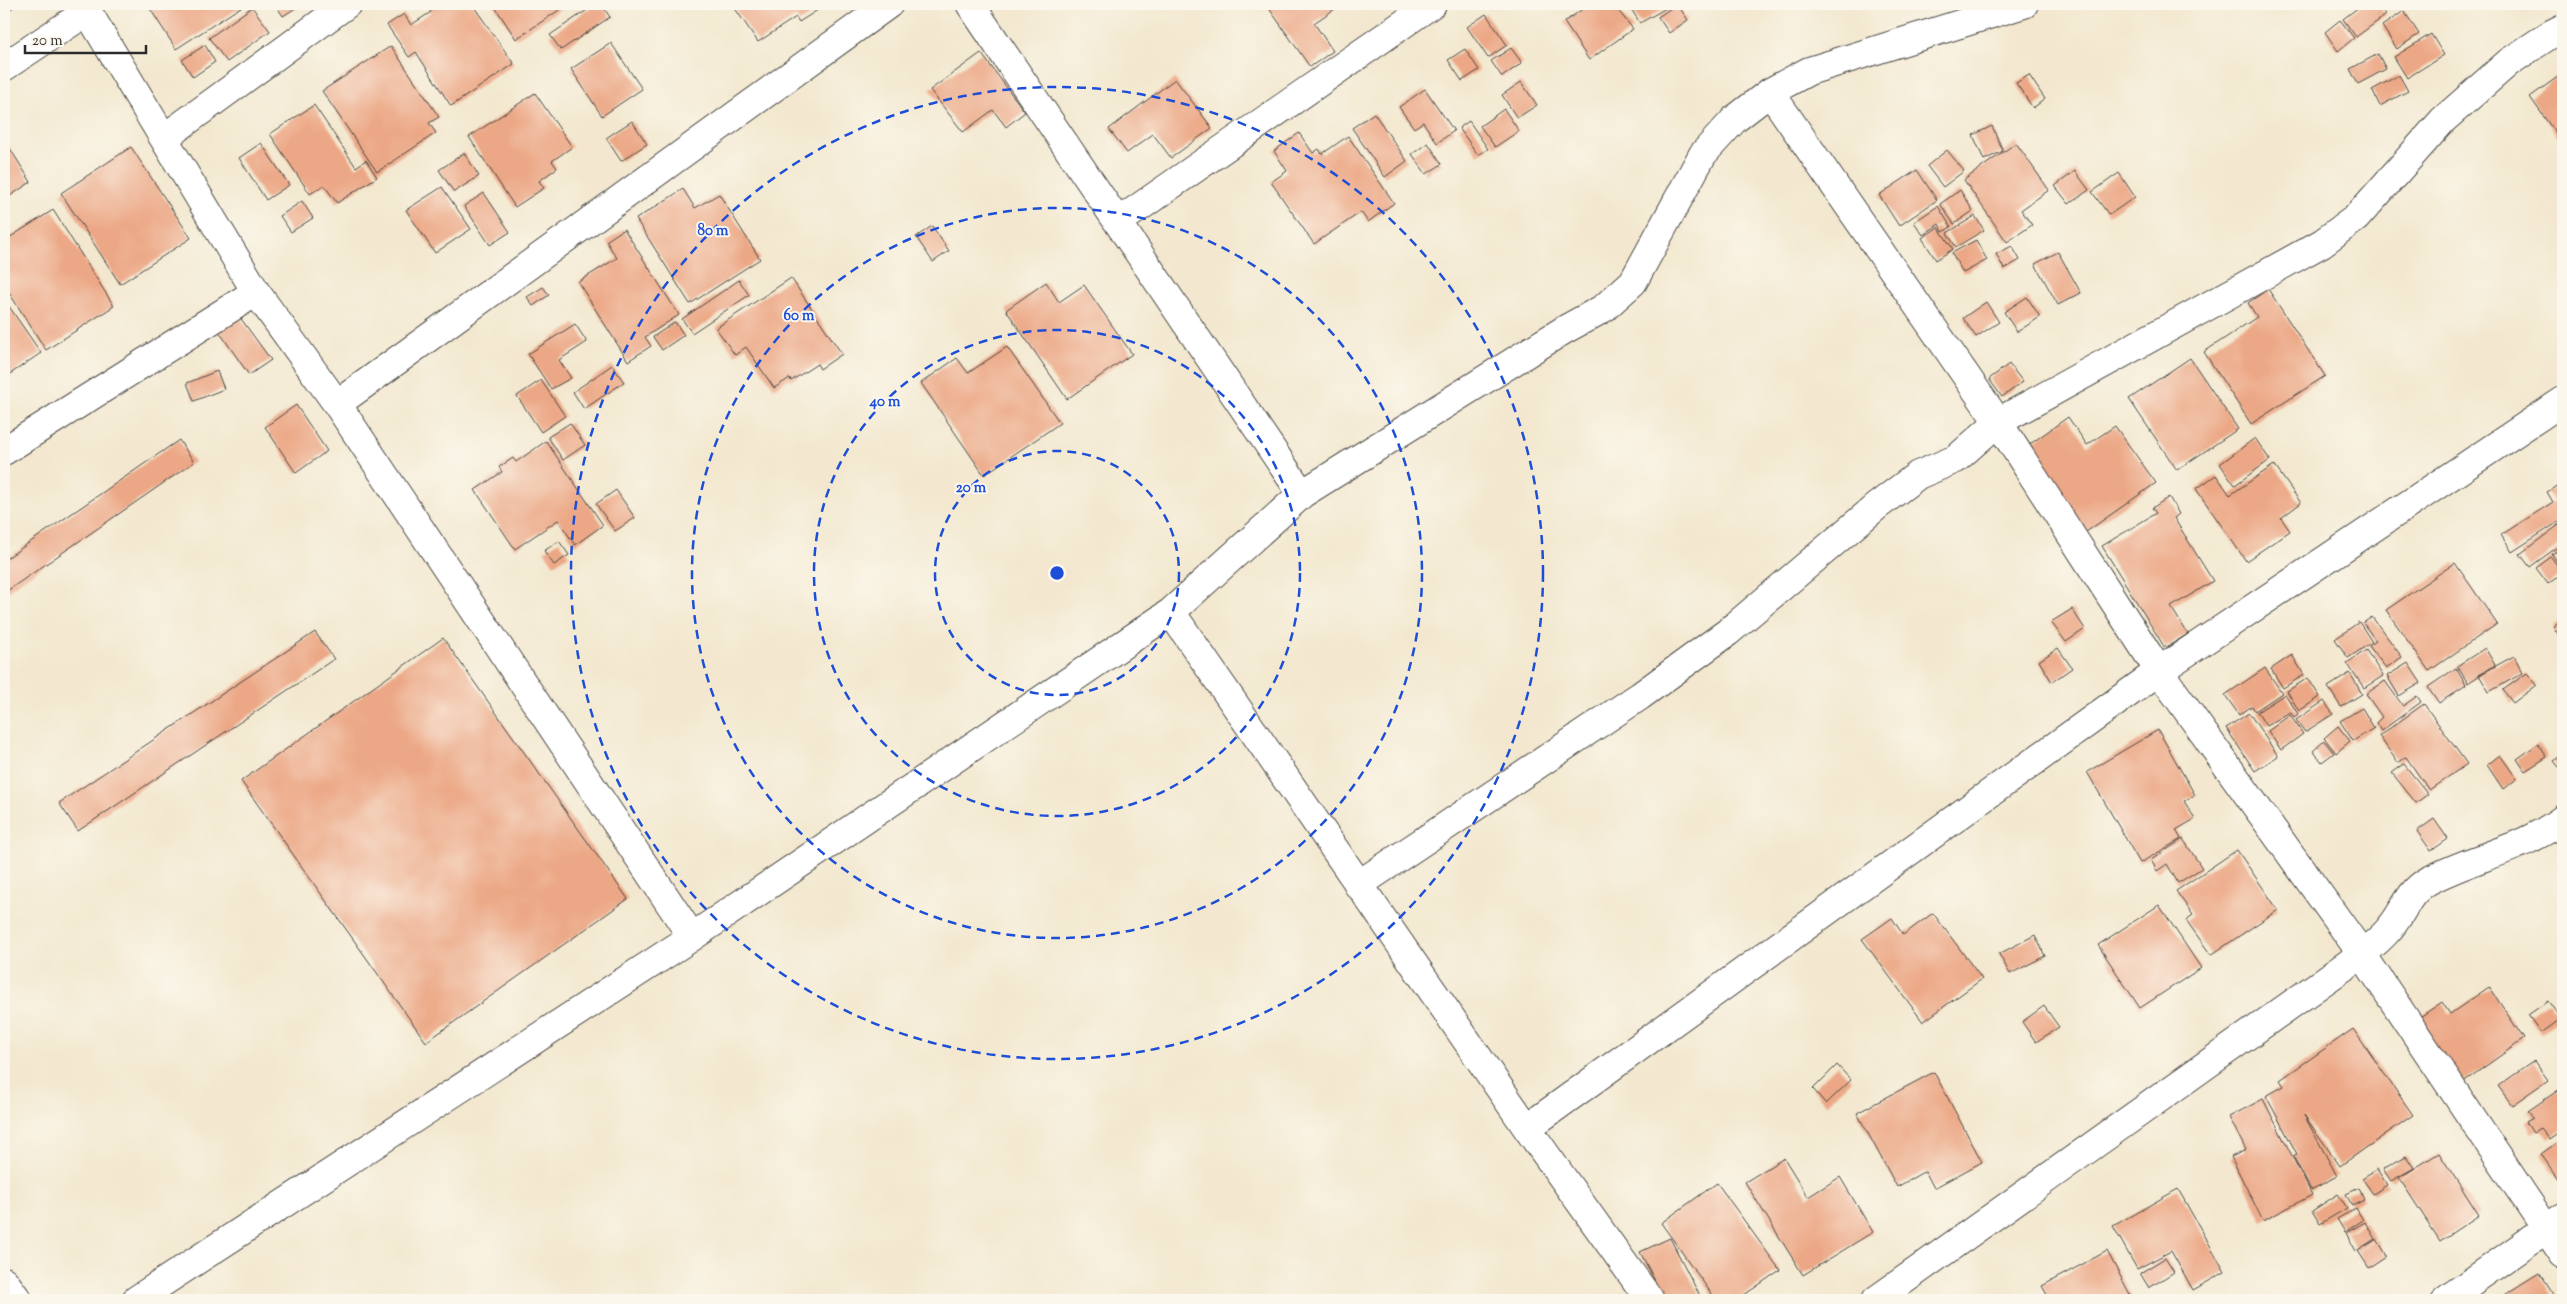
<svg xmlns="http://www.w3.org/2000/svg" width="2567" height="1304" font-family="'Sorts Mill Goudy',serif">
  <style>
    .building { fill: #eca886 }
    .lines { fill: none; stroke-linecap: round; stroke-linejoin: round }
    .minor-casing { stroke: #494744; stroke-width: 30 }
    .minor { stroke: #fff; stroke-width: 28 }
    .ring { fill: none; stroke: #1d4ed8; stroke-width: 2.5; stroke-dasharray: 9 6 }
    .centre { fill: #1d4ed8; stroke: #fbf7ec; stroke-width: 2.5 }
    .ring-label { font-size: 15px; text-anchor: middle; font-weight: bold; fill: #1d4ed8; stroke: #fbf7ec; stroke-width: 4; stroke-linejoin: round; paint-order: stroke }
  </style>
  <rect width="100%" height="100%" fill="#fbf7ec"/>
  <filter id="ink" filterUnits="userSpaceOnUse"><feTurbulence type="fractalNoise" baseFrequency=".02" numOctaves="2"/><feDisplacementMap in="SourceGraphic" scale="10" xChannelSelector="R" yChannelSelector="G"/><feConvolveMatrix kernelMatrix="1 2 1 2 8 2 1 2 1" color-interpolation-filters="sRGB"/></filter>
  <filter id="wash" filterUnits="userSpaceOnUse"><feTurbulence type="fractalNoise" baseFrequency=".0096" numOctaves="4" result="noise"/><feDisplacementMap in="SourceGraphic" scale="20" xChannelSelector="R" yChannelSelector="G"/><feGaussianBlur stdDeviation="1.12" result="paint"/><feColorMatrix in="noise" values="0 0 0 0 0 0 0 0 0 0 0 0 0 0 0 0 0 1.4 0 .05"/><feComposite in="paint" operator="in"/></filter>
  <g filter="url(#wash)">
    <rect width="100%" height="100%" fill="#f3e8cf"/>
    <g id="blocks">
      <!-- building -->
      <path class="building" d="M 4,4 L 18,4 L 4,13 Z
        M 147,4 L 243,4 L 244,5 L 176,49 Z
        M 275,4 L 302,4 L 283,16 Z
        M 426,4 L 472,4 L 514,64 L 451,106 L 416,52 L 409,57 L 387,25 L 404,14 L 411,25 L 431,12 Z
        M 493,4 L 568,4 L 516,39 Z
        M 596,4 L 601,4 L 610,17 L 561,50 L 550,35 Z
        M 732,4 L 827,4 L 799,22 L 796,17 L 758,42 Z
        M 1266,4 L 1342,4 L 1314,23 L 1333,51 L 1310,67 Z
        M 1590,4 L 1613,4 L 1633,29 L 1589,60 L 1564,22 Z
        M 1628,4 L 1673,4 L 1640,23 Z
        M 1677,4 L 1688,20 L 1669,33 L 1658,17 Z
        M 2363,4 L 2377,4 L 2386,15 L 2356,37 L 2343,19 Z
        M 252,7 L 270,31 L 227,62 L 209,38 Z
        M 2404,11 L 2419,34 L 2397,49 L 2382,26 Z
        M 1486,14 L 1507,45 L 1488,58 L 1467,27 Z
        M 2340,20 L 2354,38 L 2338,51 L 2325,32 Z
        M 2431,34 L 2444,55 L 2407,78 L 2394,57 Z
        M 611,43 L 642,89 L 602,116 L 571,69 Z
        M 205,45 L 215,62 L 193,77 L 182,60 Z
        M 391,46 L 439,117 L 429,123 L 436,133 L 377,172 L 322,91 Z
        M 1511,48 L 1522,63 L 1502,77 L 1491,61 Z
        M 1465,49 L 1479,70 L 1462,81 L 1448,60 Z
        M 981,53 L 1025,112 L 1006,127 L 993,110 L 963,132 L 930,90 Z
        M 2378,54 L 2386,69 L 2358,84 L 2350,69 Z
        M 2563,73 L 2563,144 L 2530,97 Z
        M 2029,75 L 2045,99 L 2033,108 L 2016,83 Z
        M 2399,75 L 2408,91 L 2380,106 L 2372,90 Z
        M 1175,79 L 1212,128 L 1171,158 L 1153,134 L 1127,153 L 1109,129 Z
        M 1521,82 L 1537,105 L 1517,118 L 1502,95 Z
        M 1425,89 L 1454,131 L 1437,143 L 1423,122 L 1414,128 L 1399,107 Z
        M 535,93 L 572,147 L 552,161 L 557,168 L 539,181 L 544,188 L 515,207 L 469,137 Z
        M 314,105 L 356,167 L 366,160 L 377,177 L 337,203 L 324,185 L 310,194 L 270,134 Z
        M 1504,109 L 1519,131 L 1495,147 L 1480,126 Z
        M 1374,113 L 1407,161 L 1385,177 L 1352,128 Z
        M 632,121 L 647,144 L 621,161 L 606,138 Z
        M 1469,121 L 1488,149 L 1478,155 L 1459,128 Z
        M 1992,126 L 2003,151 L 1984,160 L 1973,135 Z
        M 1299,133 L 1313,153 L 1319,149 L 1322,154 L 1348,136 L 1394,203 L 1368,222 L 1361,212 L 1314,244 L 1271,182 L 1287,171 L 1274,151 Z
        M 4,139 L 31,182 L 4,200 Z
        M 261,143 L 289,185 L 266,200 L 239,158 Z
        M 1428,143 L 1442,164 L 1426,174 L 1412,154 Z
        M 2016,143 L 2049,190 L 2021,210 L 2032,225 L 2007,242 L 1964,180 Z
        M 131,147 L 191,238 L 120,284 L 61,193 Z
        M 1947,150 L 1964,171 L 1943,187 L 1927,166 Z
        M 464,153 L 479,176 L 454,192 L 439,170 Z
        M 1917,170 L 1937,200 L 1899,226 L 1879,195 Z
        M 2075,171 L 2089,190 L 2069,204 L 2055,186 Z
        M 2119,173 L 2135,197 L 2109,215 L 2092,192 Z
        M 442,187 L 471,229 L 435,253 L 406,210 Z
        M 683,189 L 695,208 L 719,194 L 760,259 L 690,304 L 636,219 Z
        M 1960,190 L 1973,211 L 1954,224 L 1940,204 Z
        M 484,193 L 510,232 L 490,245 L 464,206 Z
        M 302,201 L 313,218 L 291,232 L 280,216 Z
        M 1938,206 L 1951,227 L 1943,232 L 1939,224 L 1923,235 L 1914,222 Z
        M 53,210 L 114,306 L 46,350 L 4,285 L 4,241 Z
        M 1975,216 L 1984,230 L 1956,247 L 1947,233 Z
        M 932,226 L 949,251 L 933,262 L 916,237 Z
        M 1938,227 L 1953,249 L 1936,260 L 1922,238 Z
        M 624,229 L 679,315 L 645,337 L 651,346 L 628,361 L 578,282 L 617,258 L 606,241 Z
        M 1976,240 L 1987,260 L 1963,273 L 1952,253 Z
        M 2012,246 L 2020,260 L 2004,269 L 1996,254 Z
        M 2058,252 L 2081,293 L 2058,305 L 2035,264 Z
        M 791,278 L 842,354 L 820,369 L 817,364 L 791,381 L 790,378 L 774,388 L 746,347 L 735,355 L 716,328 Z
        M 739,280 L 749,295 L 692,333 L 682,319 Z
        M 1046,282 L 1059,302 L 1084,285 L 1132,354 L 1067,399 L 1006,310 Z
        M 543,287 L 549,295 L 533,306 L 527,297 Z
        M 2268,289 L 2325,376 L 2251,424 L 2204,352 L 2257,317 L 2248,303 Z
        M 2027,297 L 2040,317 L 2017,332 L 2004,312 Z
        M 4,299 L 41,353 L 4,378 Z
        M 1986,302 L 1999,322 L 1976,337 L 1963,318 Z
        M 239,316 L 271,360 L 249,375 L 218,330 Z
        M 675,322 L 684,335 L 662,350 L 653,337 Z
        M 575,324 L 587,342 L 559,360 L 571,378 L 551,389 L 528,354 Z
        M 1007,347 L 1060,423 L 984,475 L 921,383 L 957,358 L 968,373 Z
        M 2190,358 L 2238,429 L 2177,470 L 2129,399 Z
        M 2009,364 L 2023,382 L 2002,397 L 1989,379 Z
        M 612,365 L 624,382 L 584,409 L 573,392 Z
        M 217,371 L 224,389 L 194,401 L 187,383 Z
        M 541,380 L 565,416 L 541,432 L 517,396 Z
        M 296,405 L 327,451 L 296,473 L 265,427 Z
        M 2068,417 L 2087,445 L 2115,426 L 2156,483 L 2086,532 L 2026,447 Z
        M 570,423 L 585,445 L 563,460 L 548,437 Z
        M 2255,438 L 2270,460 L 2235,485 L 2220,464 Z
        M 179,440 L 194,462 L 4,593 L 4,560 Z
        M 546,441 L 603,525 L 575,545 L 558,520 L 515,549 L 475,490 L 502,472 L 499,467 L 513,458 L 516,462 Z
        M 2274,465 L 2301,503 L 2281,518 L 2290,531 L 2246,561 L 2196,489 L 2216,475 L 2230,495 Z
        M 2558,485 L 2563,492 L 2563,519 L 2512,552 L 2501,535 L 2553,502 L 2547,492 Z
        M 616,490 L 635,518 L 615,531 L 596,504 Z
        M 2169,497 L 2179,514 L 2174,518 L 2213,581 L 2171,607 L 2188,634 L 2165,648 L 2102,546 L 2156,513 L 2152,508 Z
        M 2560,524 L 2563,529 L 2563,543 L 2530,567 L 2520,554 Z
        M 559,541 L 569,555 L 554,565 L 544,551 Z
        M 2563,547 L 2563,571 L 2552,554 Z
        M 2551,557 L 2563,573 L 2548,584 L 2536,568 Z
        M 2455,563 L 2497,624 L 2429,671 L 2386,610 Z
        M 2072,609 L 2085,629 L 2066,642 L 2051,622 Z
        M 2372,617 L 2402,657 L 2386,668 L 2369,646 L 2376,641 L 2363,623 Z
        M 2563,619 L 2563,642 L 2553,626 Z
        M 2359,622 L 2372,642 L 2348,658 L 2335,639 Z
        M 315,632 L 334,659 L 78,831 L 59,803 Z
        M 443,638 L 628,899 L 426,1042 L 241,781 Z
        M 2058,648 L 2072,668 L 2052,682 L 2039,661 Z
        M 2485,648 L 2495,665 L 2468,683 L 2457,666 Z
        M 2366,650 L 2383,676 L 2364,688 L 2347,663 Z
        M 2292,655 L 2304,675 L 2283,688 L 2271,669 Z
        M 2514,656 L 2523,673 L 2489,692 L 2479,675 Z
        M 2408,663 L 2421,683 L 2399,696 L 2387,676 Z
        M 2265,668 L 2282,693 L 2255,711 L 2252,706 L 2239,715 L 2225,695 Z
        M 2456,668 L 2466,685 L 2439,703 L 2428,687 Z
        M 2350,673 L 2362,694 L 2341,707 L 2328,687 Z
        M 2527,673 L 2537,685 L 2513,703 L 2503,690 Z
        M 2308,678 L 2320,697 L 2299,711 L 2287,691 Z
        M 2385,681 L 2403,706 L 2417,696 L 2421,702 L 2381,731 L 2376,723 L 2382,717 L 2366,694 Z
        M 2285,694 L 2298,714 L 2294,717 L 2290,712 L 2266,726 L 2257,712 Z
        M 2324,701 L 2333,714 L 2305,732 L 2296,720 Z
        M 2424,704 L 2467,764 L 2429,790 L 2406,757 L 2398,763 L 2379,736 Z
        M 2362,708 L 2374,728 L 2353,741 L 2340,721 Z
        M 2249,713 L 2278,756 L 2255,771 L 2226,728 Z
        M 2290,715 L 2303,734 L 2281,750 L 2268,731 Z
        M 2338,726 L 2350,741 L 2336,753 L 2324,738 Z
        M 2158,730 L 2195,795 L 2184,801 L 2195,819 L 2176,830 L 2181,839 L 2140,863 L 2087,772 Z
        M 2324,741 L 2334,753 L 2322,762 L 2313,751 Z
        M 2538,744 L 2547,757 L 2525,771 L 2517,759 Z
        M 2563,754 L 2563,772 L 2554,761 Z
        M 2500,755 L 2517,779 L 2503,789 L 2487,765 Z
        M 2404,764 L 2428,794 L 2416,803 L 2392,773 Z
        M 2434,819 L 2448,839 L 2431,851 L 2417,831 Z
        M 2183,839 L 2202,868 L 2178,883 L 2167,864 L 2157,871 L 2151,860 Z
        M 2237,850 L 2278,910 L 2211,955 L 2186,920 L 2193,915 L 2176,891 Z
        M 2159,905 L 2201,968 L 2140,1008 L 2098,945 Z
        M 1933,913 L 1982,979 L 1923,1022 L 1862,939 L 1892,918 L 1903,935 Z
        M 2035,935 L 2045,956 L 2010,974 L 1999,954 Z
        M 2489,987 L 2524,1039 L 2459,1085 L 2414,1021 L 2442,1002 L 2450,1014 Z
        M 2548,1001 L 2561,1019 L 2541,1033 L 2528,1015 Z
        M 2044,1006 L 2059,1027 L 2036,1042 L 2022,1022 Z
        M 2353,1029 L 2413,1115 L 2340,1166 L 2304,1115 L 2337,1176 L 2311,1190 L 2293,1156 L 2297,1154 L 2266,1096 L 2284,1086 L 2280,1080 Z
        M 2534,1061 L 2548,1080 L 2512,1105 L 2498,1086 Z
        M 1837,1065 L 1851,1080 L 1826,1104 L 1813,1089 Z
        M 1934,1072 L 1982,1162 L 1934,1188 L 1925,1171 L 1897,1187 L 1857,1113 Z
        M 2563,1087 L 2563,1129 L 2549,1139 L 2541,1129 L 2533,1133 L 2526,1122 L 2533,1118 L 2528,1111 Z
        M 2263,1099 L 2312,1195 L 2263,1221 L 2231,1157 L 2246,1150 L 2229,1117 Z
        M 2563,1138 L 2563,1186 L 2541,1154 Z
        M 2439,1153 L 2479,1215 L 2440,1241 L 2399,1178 Z
        M 2406,1156 L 2414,1168 L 2391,1181 L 2383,1169 Z
        M 1784,1158 L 1808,1197 L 1840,1177 L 1873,1232 L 1803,1275 L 1745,1182 Z
        M 2377,1169 L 2387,1185 L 2373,1194 L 2362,1178 Z
        M 1717,1183 L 1780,1270 L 1737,1300 L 1716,1300 L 1661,1223 Z
        M 2359,1188 L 2364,1200 L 2352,1206 L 2346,1194 Z
        M 2178,1189 L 2225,1272 L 2193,1290 L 2171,1251 L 2137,1269 L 2113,1226 Z
        M 2338,1194 L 2347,1208 L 2320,1224 L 2312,1211 Z
        M 2356,1208 L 2363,1220 L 2345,1232 L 2337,1219 Z
        M 2365,1222 L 2375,1239 L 2356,1251 L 2346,1233 Z
        M 1670,1238 L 1702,1300 L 1665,1300 L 1640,1252 Z
        M 2377,1239 L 2387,1256 L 2369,1268 L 2358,1251 Z
        M 2107,1251 L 2133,1300 L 2050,1300 L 2042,1286 Z
        M 2165,1258 L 2174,1272 L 2149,1288 L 2140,1273 Z
        M 2539,1273 L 2554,1296 L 2548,1300 L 2496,1300 Z"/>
    </g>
  </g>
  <g filter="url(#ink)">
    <use href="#blocks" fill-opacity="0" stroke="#494744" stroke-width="1"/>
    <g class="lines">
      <defs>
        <path id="minor" d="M 83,4 L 256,292 L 337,404 L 692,937
          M 970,4 L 1302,494
          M 4,67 L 88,11
          M 1770,92 L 1998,422 L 2159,671 L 2362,954 L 2563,1254
          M 164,138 L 347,4
          M 1118,222 L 1432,4
          M 337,404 L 889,4
          M 4,451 L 256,292
          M 1171,612 L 1527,1128 L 1650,1300
          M 1358,885 L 1640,696 L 1728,632 L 1877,506 L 1918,475 L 1956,459 L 1998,422 L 2322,243 L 2356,218 L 2443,120 L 2509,62 L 2551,34 L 2563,28
          M 1527,1128 L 2159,671 L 2563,401
          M 4,1281 L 18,1300
          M 136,1300 L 692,937 L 1171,612 L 1302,494 L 1564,330 L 1604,308 L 1633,282 L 1703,154 L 1735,119 L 1770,92 L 1809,71 L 2024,4
          M 1876,1300 L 2362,954 C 2372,946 2382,938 2390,928 C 2404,912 2408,892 2428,881 C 2472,857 2522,850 2563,819
          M 2446,1300 L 2563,1217"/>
      </defs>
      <!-- minor casing -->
      <use href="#minor" class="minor-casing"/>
      <!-- minor -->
      <use href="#minor" class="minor"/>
    </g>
  </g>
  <!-- distance rings -->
  <g class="ring">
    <circle cx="1057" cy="573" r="122"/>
    <circle cx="1057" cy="573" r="243"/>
    <circle cx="1057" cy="573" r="365"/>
    <circle cx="1057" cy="573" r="486"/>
  </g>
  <circle cx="1057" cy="573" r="8" class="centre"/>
  <g class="ring-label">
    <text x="713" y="235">80 m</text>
    <text x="799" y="320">60 m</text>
    <text x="885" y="406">40 m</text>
    <text x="971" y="492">20 m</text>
  </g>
  <!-- margin -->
  <rect width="2567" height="1304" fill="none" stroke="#fbf7ec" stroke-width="20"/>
  <!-- scale -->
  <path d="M25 45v8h121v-8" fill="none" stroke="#2b2b2b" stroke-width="2.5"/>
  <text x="32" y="45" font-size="15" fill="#2b2b2b" stroke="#fbf7ec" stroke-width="4" paint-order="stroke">20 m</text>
</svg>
